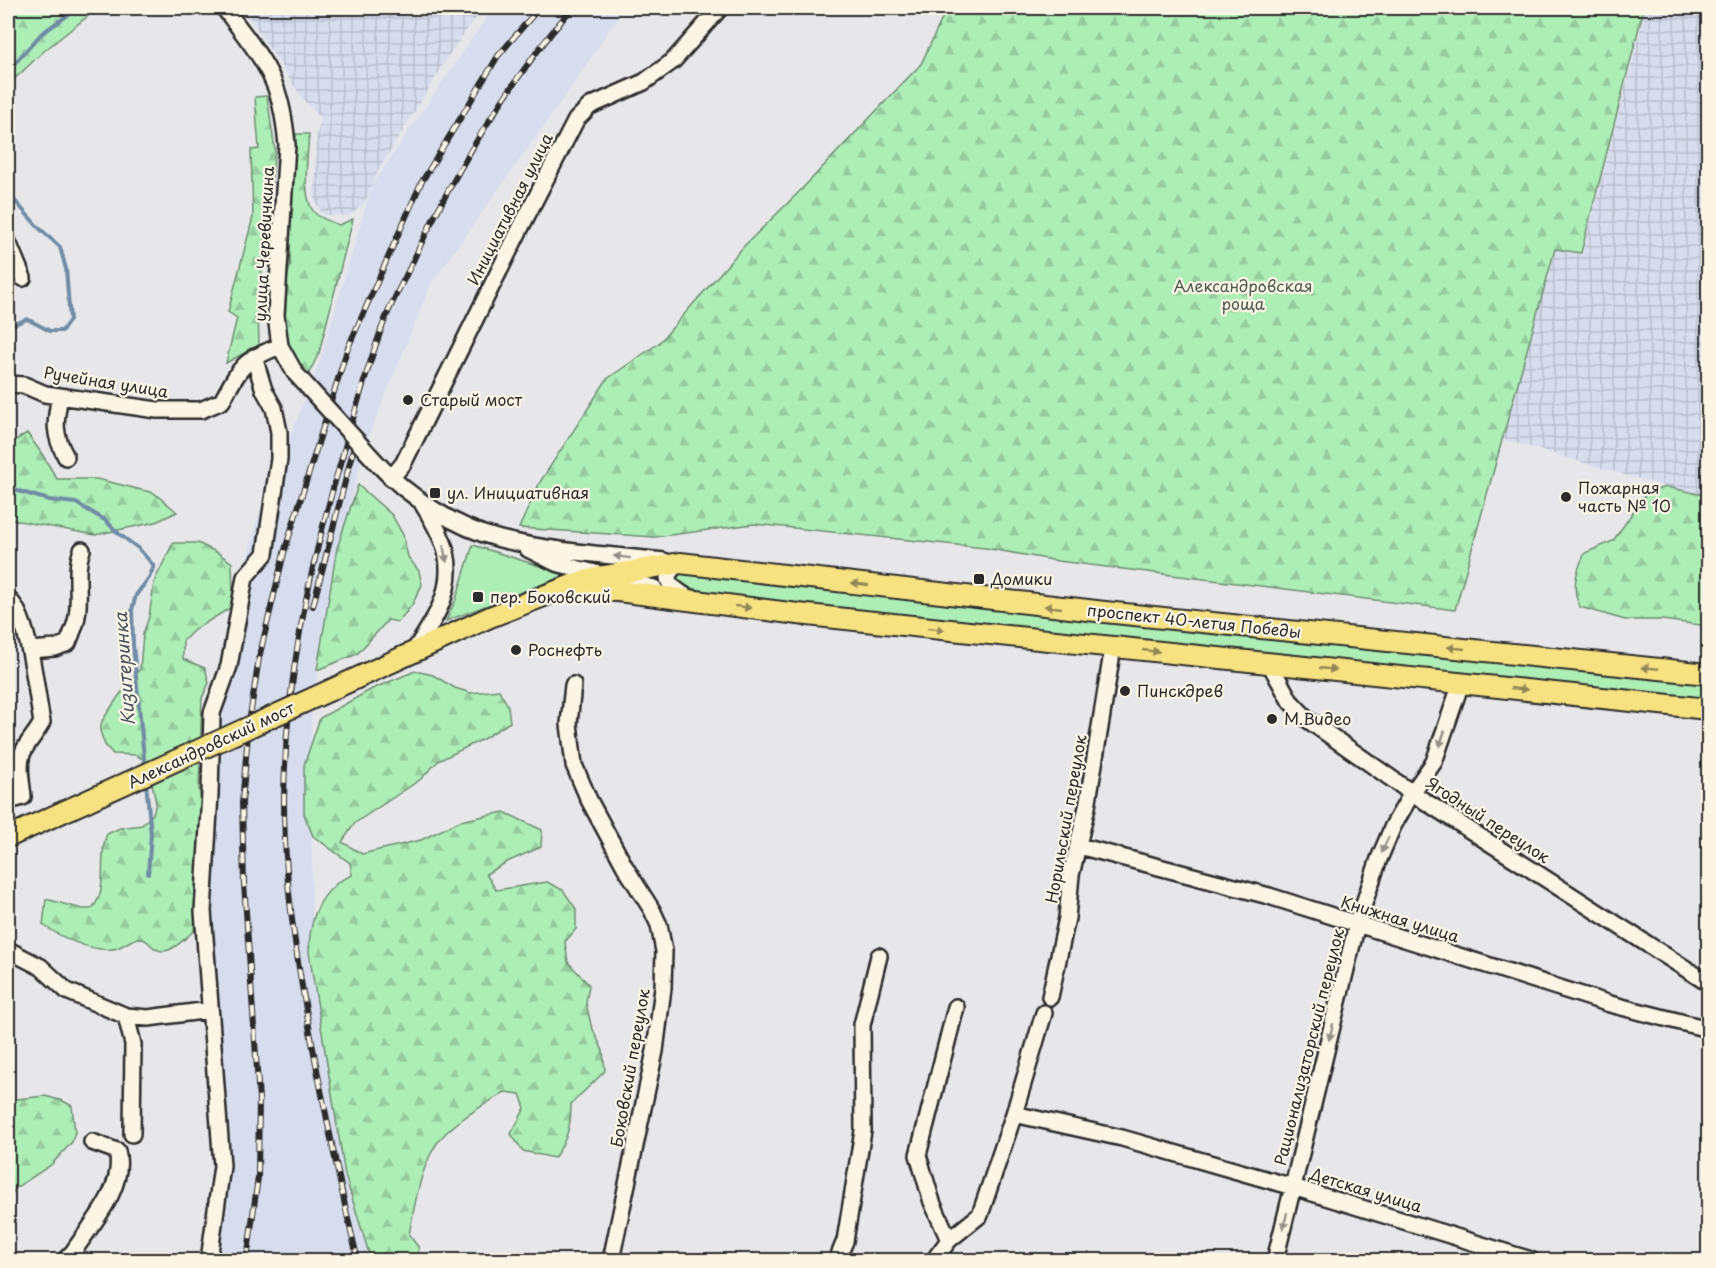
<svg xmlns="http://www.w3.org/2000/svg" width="1716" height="1268" font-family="'Playpen Sans',sans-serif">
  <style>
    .built { fill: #d8ddee }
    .industrial { fill: url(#industrial-grid) }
    .grass { fill: #adedb6; stroke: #6c8c70; stroke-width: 1.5 }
    .forest { fill: url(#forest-firs); stroke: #6c8c70; stroke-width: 1.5 }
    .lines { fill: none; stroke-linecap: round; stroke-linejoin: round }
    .stream { stroke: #6f8ba5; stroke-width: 4 }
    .minor-casing { stroke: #2b2b2b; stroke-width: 20 }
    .major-casing { stroke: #2b2b2b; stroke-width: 24 }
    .minor { stroke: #fcf5e5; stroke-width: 15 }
    .major { stroke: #f7e281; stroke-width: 20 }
    .rail-casing { stroke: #2b2b2b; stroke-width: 6 }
    .rail { stroke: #fcf5e5; stroke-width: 4; stroke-dasharray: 11; stroke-linecap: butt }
    .minor-bridge-casing { stroke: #2b2b2b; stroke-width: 20; stroke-linecap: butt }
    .major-bridge-casing { stroke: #2b2b2b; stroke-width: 24; stroke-linecap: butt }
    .minor-bridge { stroke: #fcf5e5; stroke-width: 15 }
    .major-bridge { stroke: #f7e281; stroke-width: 20 }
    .oneway { fill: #949088 }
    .oneway2 { fill: #918656 }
    .poi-dot { fill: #2b2b2b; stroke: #fcf5e5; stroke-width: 2 }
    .labels { text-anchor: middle; stroke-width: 4.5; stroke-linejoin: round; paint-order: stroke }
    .street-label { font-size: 16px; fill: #2b2b2b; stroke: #fcf5e5 }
    .park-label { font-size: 16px; fill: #4c5c4e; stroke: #fcf5e5 }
    .poi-label { font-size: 16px; fill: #2b2b2b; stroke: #fcf5e5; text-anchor: start }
    .water-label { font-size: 18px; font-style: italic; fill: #47535e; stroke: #fcf5e5 }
  </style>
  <defs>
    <pattern id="industrial-grid" width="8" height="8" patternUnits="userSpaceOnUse" patternTransform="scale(1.5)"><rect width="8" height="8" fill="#d8ddee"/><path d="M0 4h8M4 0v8" fill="none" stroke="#babecc"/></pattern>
    <pattern id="forest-firs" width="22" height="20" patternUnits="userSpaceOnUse" patternTransform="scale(1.5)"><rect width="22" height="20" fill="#adedb6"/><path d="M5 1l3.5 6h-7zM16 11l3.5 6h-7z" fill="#95cb9d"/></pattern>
  </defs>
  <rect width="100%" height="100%" fill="#e7e7ea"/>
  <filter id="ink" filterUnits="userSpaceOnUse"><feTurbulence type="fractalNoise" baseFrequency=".0167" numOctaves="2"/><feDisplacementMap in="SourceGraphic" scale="12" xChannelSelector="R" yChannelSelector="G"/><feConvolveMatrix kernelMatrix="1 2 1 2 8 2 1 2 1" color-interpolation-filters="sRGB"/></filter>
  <g filter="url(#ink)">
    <!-- built -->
    <path class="built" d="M 493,8 L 624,8 L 566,95 L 431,284 L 366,443 L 338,550 L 311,717 L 312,908 L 364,1152 L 390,1260 L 288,1260 L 281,1248 L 275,1260 L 216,1260 L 203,942 L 213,698 L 257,520 L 319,363 L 372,185 Z"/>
    <!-- industrial -->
    <path class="industrial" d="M 243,8 L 242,8 L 483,8 L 453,49 L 378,171 L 364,204 L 349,216 L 323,215 L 314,199 L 317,135 L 321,118 L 302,98 Z
      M 1646,8 L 1708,8 L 1708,499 L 1502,439 L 1556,250 L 1582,254 Z"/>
    <!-- grass -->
    <path class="grass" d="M 473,545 L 549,569 L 572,573 L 446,621 L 456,599 Z
      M 688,572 L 1708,680 L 1708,702 L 744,601 L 679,585 L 675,580 L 680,574 Z"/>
    <!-- forest -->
    <path class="forest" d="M 8,8 L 98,8 L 44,51 L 8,85 Z
      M 947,8 L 1644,8 L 1581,253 L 1555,249 L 1455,610 L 1058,561 L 985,548 L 754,524 L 655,537 L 519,528 L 540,482 L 607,379 L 659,343 L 745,245 L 797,194 L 921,64 Z
      M 267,96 L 275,150 L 258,306 L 259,345 L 226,363 L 237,318 L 228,312 L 253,217 L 251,150 L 259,149 L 255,97 Z
      M 296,134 L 309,134 C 308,154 300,202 317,215 C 323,219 332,222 339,225 L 353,219 L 319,353 L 305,381 L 289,352 L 282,331 L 282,299 L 290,266 L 290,202 Z
      M 27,433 L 42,454 L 57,479 L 97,479 L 154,493 L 177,512 L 156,522 L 95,535 L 8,519 L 8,445 Z
      M 358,485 L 392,515 L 403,535 L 408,557 L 419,571 L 422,585 L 412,605 L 398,622 L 388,620 L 357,654 L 317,670 L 337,548 Z
      M 1667,487 L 1708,496 L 1708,626 L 1662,620 L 1625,620 L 1580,607 C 1571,589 1576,571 1585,553 L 1613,541 L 1647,492 Z
      M 173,543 L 198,543 L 218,553 L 232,563 L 233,594 L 230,608 L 194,630 L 183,641 L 183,659 L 205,668 L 209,683 L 202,698 L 199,789 L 203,814 L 194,931 C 181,941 166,961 151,945 C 148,942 144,938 139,938 C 130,939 122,948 113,949 C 90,952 61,937 43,925 L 46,899 L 82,909 L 91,909 C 110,892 97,856 107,834 L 120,828 L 142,825 L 153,814 L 156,803 L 148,763 L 136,755 L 113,754 L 105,745 L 100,731 L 102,721 L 118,697 L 140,669 L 143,634 L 149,617 L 154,582 Z
      M 415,671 L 433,675 L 455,688 L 471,693 L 499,690 L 508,706 L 510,722 L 483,739 L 438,761 L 421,779 L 355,823 L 342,842 L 362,854 L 421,840 L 460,821 L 504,812 L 542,830 L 541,847 L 507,862 L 486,874 L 496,890 L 547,882 L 563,890 L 576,909 L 576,929 L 565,942 L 568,962 L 589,985 L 586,1003 L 591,1025 L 603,1051 L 605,1071 L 571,1104 C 571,1126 567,1141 554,1158 L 523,1151 L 511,1134 L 525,1108 L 520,1094 L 505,1092 C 485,1104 464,1116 447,1132 C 422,1154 415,1203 409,1235 L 419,1248 L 417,1260 L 371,1260 L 345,1175 L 309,952 C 309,926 315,902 335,885 C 339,880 347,878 352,875 L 350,863 L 313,836 L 304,814 L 304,765 L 320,718 L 372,689 Z
      M 45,1096 L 63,1101 L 72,1106 L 75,1132 L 72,1142 L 51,1165 L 17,1187 L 8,1199 L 8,1100 Z"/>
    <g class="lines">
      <!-- stream -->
      <path class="stream" d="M 8,71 L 41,34 L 78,8
        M 8,193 L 38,227 L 60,247 L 66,269 L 70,320 L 62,331 L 50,331 L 27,319 L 8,327
        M 8,488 L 49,500 L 76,503 L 105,520 L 119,534 L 138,548 L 154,566 L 149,578 L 136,595 L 132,610 L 133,645 L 145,768
        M 146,782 L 151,834 L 148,874"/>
      <defs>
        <path id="minor" d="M 224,8 C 240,29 263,57 273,81 C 282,101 285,123 287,145 L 276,315 L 280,346 L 295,373
          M 8,242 L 23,278
          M 8,384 L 24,385 L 45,394 L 157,410 L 201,410 L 222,401 C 241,366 242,361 280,346
          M 60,396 C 55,421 53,434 66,457
          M 377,463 C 407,496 456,528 500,539 C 553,552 610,555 664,561
          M 391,478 L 403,464 L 520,229 L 576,120 L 590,106 L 644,82 L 673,61 L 720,8
          M 528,549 L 556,563 L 654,588
          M 680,563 C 658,578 670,586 687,597
          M 8,599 C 30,616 36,694 42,722 C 37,733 28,741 23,752 C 17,765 22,783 23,797 L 8,801
          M 31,650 L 55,648 L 68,643 C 71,635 76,625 77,616 C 81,594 74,571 82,550
          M 414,651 C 434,621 455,590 446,552 C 442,534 430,517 421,501
          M 1270,664 L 1290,701 L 1308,720 L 1412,793 L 1708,983
          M 573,685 L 569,724 L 574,765 L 589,800 L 625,867 L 652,910 L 659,925 L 664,951 L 663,988 L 655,1051 L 611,1260
          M 1079,846 L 1269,896 L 1610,1004 L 1708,1029
          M 8,950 L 41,967 L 67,991 L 126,1016 L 148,1018 L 210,1010
          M 1050,997 L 1067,918 L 1071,875 L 1087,807 L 1113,647
          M 126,1016 L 133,1044 L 132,1134
          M 1014,1114 L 1122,1138 L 1293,1187 L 1531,1260
          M 949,1240 L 932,1202 L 918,1155 L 956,1007
          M 65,1260 L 73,1252 C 92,1223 126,1188 117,1151 L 92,1142
          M 209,1260 L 222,1166 L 203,911 L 210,794 L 212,713 L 229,666 L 245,577 L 265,554 L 279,459 L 279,432 L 274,408 L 264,390 L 254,357
          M 837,1260 L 845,1241 L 863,1131 L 862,1025 L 879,956
          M 934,1260 L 949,1240 L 980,1215 L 1014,1114 L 1044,1013
          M 1275,1260 L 1357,924 L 1379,859 L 1393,826 L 1412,793 L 1434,762 L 1461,683"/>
        <path id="major" d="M 578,590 L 618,591 L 798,614 L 1708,709
          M 368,673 L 490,617 L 572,585 L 604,576 L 680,563 L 1105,612 L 1708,674"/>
      </defs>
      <!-- minor casing -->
      <use href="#minor" class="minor-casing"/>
      <!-- major casing -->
      <use href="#major" class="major-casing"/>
      <!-- minor -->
      <use href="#minor" class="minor"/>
      <!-- major -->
      <use href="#major" class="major"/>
      <defs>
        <path id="rail" d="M 313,606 L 357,435
          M 247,1260 L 258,1177 L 259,1099 L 244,883 L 242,803 L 249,723 L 259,658 L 284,553 L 347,350 L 421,183 L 498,56 L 539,8
          M 358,1260 C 343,1203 332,1143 320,1085 C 302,991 284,896 284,801 C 285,684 308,572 341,461 C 353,418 365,375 380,333 C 388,308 402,284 413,261 C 456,168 506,86 572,8"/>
      </defs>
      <!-- rail casing -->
      <use href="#rail" class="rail-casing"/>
      <!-- rail -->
      <use href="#rail" class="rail"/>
      <defs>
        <path id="minor-bridge" d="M 295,373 L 377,463"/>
        <path id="major-bridge" d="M 8,837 L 368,673"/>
      </defs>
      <!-- minor-bridge casing -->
      <use href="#minor-bridge" class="minor-bridge-casing"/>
      <!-- major-bridge casing -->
      <use href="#major-bridge" class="major-bridge-casing"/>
      <!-- minor-bridge -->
      <use href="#minor-bridge" class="minor-bridge"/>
      <!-- major-bridge -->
      <use href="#major-bridge" class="major-bridge"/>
    </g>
    <!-- one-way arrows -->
    <defs><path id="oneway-solid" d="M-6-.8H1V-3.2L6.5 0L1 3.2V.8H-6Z" transform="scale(1.5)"/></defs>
    <g class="oneway">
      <use href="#oneway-solid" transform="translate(445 554) rotate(78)"/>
      <use href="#oneway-solid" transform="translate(622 557) rotate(-173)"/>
      <use href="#oneway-solid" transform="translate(1442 739) rotate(109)"/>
      <use href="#oneway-solid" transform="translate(1385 845) rotate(114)"/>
      <use href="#oneway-solid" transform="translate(1331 1032) rotate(104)"/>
      <use href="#oneway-solid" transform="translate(1285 1221) rotate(104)"/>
    </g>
    <g class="oneway2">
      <use href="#oneway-solid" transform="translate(860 584) rotate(-173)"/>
      <use href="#oneway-solid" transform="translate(743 607) rotate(7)"/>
      <use href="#oneway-solid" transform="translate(1053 607) rotate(-174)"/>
      <use href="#oneway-solid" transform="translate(936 629) rotate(6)"/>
      <use href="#oneway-solid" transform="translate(1456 648) rotate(-174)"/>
      <use href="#oneway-solid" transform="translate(1151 651) rotate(6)"/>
      <use href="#oneway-solid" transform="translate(1650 668) rotate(-175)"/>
      <use href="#oneway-solid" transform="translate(1328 669) rotate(6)"/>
      <use href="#oneway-solid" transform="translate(1519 689) rotate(6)"/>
    </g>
  </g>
  <!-- markers -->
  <g class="poi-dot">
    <circle cx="408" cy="400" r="6"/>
    <rect x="429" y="487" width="12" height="12" rx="3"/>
    <circle cx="1566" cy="497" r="6"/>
    <rect x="973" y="573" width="12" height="12" rx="3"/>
    <rect x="472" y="591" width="12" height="12" rx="3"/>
    <circle cx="516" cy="650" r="6"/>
    <circle cx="1125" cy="691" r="6"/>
    <circle cx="1272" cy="719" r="6"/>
  </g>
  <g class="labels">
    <!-- street labels -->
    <g class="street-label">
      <text transform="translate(510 209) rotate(-63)" y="6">Инициативная улица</text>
      <text transform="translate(264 244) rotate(-87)" y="6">улица Черевичкина</text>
      <text transform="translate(106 382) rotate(9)" y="6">Ручейная улица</text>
      <text transform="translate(1194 621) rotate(6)" y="6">проспект 40-летия Победы</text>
      <text transform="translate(211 745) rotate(-25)" y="6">Александровский мост</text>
      <text transform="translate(1066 819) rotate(-80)" y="6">Норильский переулок</text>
      <text transform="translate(1488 820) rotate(33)" y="6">Ягодный переулок</text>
      <text transform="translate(1400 919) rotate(17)" y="6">Книжная улица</text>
      <text transform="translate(1309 1047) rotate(-76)" y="6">Рационализаторский переулок</text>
      <text transform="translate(630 1068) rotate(-80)" y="6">Боковский переулок</text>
      <text transform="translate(1366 1190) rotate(17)" y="6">Детская улица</text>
    </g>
    <!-- park labels -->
    <g class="park-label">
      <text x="1243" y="292">Александровская<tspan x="1243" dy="18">роща</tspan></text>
    </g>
    <!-- poi labels -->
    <g class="poi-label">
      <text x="420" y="406">Старый мост</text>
      <text x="1578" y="494">Пожарная<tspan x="1578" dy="18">часть № 10</tspan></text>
      <text x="447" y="499">ул. Инициативная</text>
      <text x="991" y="585">Домики</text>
      <text x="490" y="603">пер. Боковский</text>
      <text x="528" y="656">Роснефть</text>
      <text x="1137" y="697">Пинскдрев</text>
      <text x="1284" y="725">М.Видео</text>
    </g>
    <!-- water labels -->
    <g class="water-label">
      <text transform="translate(125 669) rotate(-94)" y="6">Кизитеринка</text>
    </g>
  </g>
  <!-- margin -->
  <rect width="1716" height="1268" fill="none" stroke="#fcf5e5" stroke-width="30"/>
  <rect x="15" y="15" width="1686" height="1238" fill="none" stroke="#2b2b2b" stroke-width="2" filter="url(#ink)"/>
</svg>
